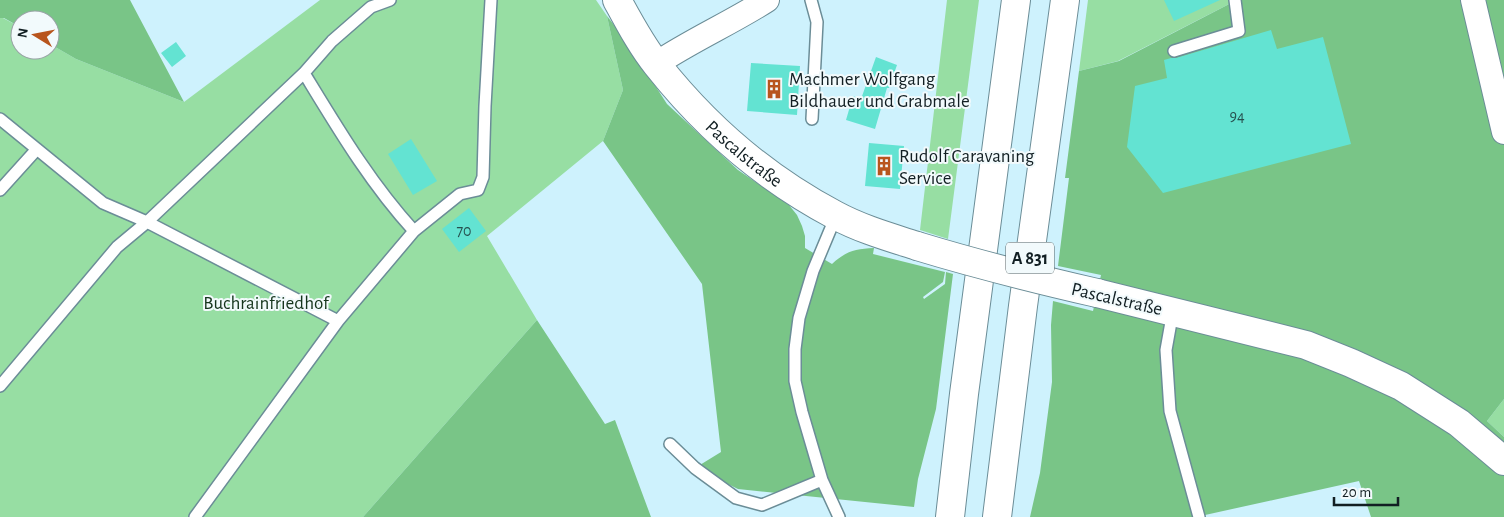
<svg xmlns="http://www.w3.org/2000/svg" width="1504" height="517" font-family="'Alegreya Sans',sans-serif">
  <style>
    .green { fill: #97dea3 }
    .forest { fill: #79c587 }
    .building { fill: #63e3d2 }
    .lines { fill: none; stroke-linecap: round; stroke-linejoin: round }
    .service-casing { stroke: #6b8d97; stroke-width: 14 }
    .minor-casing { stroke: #6b8d97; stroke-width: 26 }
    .tertiary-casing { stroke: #6b8d97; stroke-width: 30 }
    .motorway-casing { stroke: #6b8d97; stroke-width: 30 }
    .service { stroke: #fff; stroke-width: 11 }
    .minor { stroke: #fff; stroke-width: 24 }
    .tertiary { stroke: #fff; stroke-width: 28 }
    .motorway { stroke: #fff; stroke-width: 28 }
    .tertiary-bridge-casing { stroke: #6b8d97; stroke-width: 30; stroke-linecap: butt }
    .tertiary-bridge { stroke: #fff; stroke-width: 28 }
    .labels { text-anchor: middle; stroke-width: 4; stroke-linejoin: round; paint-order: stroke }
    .number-label { font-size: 16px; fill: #26504f }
    .shield { fill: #f2fafc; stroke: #556164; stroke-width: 1 }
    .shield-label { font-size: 18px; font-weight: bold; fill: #121f23 }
    .poi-label { font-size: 19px; fill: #121f23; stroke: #f2fafc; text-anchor: start }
    .street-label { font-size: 19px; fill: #121f23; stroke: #f2fafc }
    .park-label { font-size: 19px; fill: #15351c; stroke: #f2fafc }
  </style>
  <rect width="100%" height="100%" fill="#cef2fd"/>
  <!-- green -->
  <path class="green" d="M 320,0 L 596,0 L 607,16 L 623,90 L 603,141 L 487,236 L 537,320 L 363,517 L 0,517 L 0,18 L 3,18 L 20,27 L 20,50 L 50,50 L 50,44 L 76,59 L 184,102 Z
    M 947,0 L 979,0 L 948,239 L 920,230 Z
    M 1088,0 L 1237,0 L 1118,61 L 1079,71 Z
    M 1504,399 L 1504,437 L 1487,421 Z"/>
  <!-- forest -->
  <path class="forest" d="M 0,0 L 130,0 L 184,102 L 76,59 L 50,44 L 50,20 L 20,20 L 20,27 L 4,18 L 0,18 Z
    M 1237,0 L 1504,0 L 1504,399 L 1487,421 L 1504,437 L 1504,517 L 1371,517 L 1359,481 L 1196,517 L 1030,517 L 1040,473 L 1052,382 L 1051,325 L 1053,301 L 1093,311 L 1101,275 L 1058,266 L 1069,178 L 1065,178 L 1079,71 L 1119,61 Z
    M 607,16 L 625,39 L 667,104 L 738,170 L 789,205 L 797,215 L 802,226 L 805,236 L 805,248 L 832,264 C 846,251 855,249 874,248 L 873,254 L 945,272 L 943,282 L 923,297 L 924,299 L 945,284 L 946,272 L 953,274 L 936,409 L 918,479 L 914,507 L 738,489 L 695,468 L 721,452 L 702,284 L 603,141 L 623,90 Z
    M 537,320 L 605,424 L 615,420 L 651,517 L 363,517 Z"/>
  <!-- building -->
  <path class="building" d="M 1164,0 L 1220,0 L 1174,21 Z
    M 1271,30 L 1277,49 L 1323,37 L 1351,144 L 1163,193 L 1127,147 L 1135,86 L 1167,78 L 1164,60 L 1171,58 L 1176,58 Z
    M 176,42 L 186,56 L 172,67 L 161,53 Z
    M 876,57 L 897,65 L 889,88 L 887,88 L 875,129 L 846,120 L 853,96 L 861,99 Z
    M 751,63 L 800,66 L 797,115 L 747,111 Z
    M 411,139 L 437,181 L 413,195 L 388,154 Z
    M 869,143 L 904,146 L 900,189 L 865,186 Z
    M 469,208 L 486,231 L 459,252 L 442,229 Z"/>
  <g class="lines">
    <defs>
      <path id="service" d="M 390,0 L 371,7 L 332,41 L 304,73 C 337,127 370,183 414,231 L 460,194 L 478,190 L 483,177 L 485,106 L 491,0
        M 811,0 L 817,22 L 812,119
        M 1174,51 L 1239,31 L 1235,0
        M 0,119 L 103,203 L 147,222 L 338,321
        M 0,190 L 37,149
        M 836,216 L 813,271 L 799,318 L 795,349 L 795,381 L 802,412 L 822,480 L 839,517
        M 1173,311 L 1166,350 L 1170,411 L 1199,517
        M 0,386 L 117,247 L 147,222 L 304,73
        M 670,444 L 695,468 L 736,498 L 762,505 L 822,480
        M 195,517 L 338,321 L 414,231"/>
      <path id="minor" d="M 1473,0 L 1504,132
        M 656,64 C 692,40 731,23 767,0"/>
      <g id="tertiary">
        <path id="s1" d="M 617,0 C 629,22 641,45 657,65 C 706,127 765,178 835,215 C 861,229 889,237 917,246"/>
        <path d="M 1097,293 L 1306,345 L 1351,363 L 1401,386 L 1459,423 L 1504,461"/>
      </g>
      <path id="motorway" d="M 950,517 L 964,394 L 1016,0
        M 997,517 L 1023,306 L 1065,0"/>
    </defs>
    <!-- service casing -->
    <use href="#service" class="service-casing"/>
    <!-- minor casing -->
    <use href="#minor" class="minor-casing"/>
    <!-- tertiary casing -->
    <use href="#tertiary" class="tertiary-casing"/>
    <!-- motorway casing -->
    <use href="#motorway" class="motorway-casing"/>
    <!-- service -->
    <use href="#service" class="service"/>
    <!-- minor -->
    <use href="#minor" class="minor"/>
    <!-- tertiary -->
    <use href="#tertiary" class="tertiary"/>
    <!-- motorway -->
    <use href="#motorway" class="motorway"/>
    <defs>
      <path id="tertiary-bridge" d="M 917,246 C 976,264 1036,279 1097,293"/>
    </defs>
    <!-- tertiary-bridge casing -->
    <use href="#tertiary-bridge" class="tertiary-bridge-casing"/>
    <!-- tertiary-bridge -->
    <use href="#tertiary-bridge" class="tertiary-bridge"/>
  </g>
  <!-- icons -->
  <defs>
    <symbol id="building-bare" viewBox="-9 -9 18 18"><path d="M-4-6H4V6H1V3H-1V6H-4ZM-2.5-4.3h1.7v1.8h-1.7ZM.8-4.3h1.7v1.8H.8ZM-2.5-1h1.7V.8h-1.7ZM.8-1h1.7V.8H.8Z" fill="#b8551d" stroke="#f2fafc" stroke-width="2.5" paint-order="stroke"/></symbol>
  </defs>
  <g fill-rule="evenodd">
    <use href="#building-bare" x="760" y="75" width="28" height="28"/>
    <use href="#building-bare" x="870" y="152" width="28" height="28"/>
  </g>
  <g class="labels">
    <!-- number labels -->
    <g class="number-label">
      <text x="1237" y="121">94</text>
      <text x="464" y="236">70</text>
    </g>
    <!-- shield labels -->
    <rect class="shield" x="1006" y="242.5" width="48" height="31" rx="4"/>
    <g class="shield-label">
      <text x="1030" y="264">A 831</text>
    </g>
    <!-- poi labels -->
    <g class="poi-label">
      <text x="789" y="85">Machmer Wolfgang<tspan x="789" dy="22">Bildhauer und Grabmale</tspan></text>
      <text x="899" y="162">Rudolf Caravaning<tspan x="899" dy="22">Service</tspan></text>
    </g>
    <!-- street labels -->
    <g class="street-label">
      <text dy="7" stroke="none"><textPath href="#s1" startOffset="201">Pascalstraße</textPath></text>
      <text transform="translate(1117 298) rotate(13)" y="7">Pascalstraße</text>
    </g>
    <!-- park labels -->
    <g class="park-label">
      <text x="266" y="309">Buchrainfriedhof</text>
    </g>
  </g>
  <!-- north arrow -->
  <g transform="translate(35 35) rotate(280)"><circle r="24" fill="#f2fafc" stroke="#98a2a5"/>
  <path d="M0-4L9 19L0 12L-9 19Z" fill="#b8551d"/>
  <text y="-8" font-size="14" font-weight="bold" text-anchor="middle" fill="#121f23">N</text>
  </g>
  <!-- scale -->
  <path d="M1334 497v8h64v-8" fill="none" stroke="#121f23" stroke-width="2.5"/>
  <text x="1342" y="497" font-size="15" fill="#121f23" stroke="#f2fafc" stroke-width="4" paint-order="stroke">20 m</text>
</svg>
